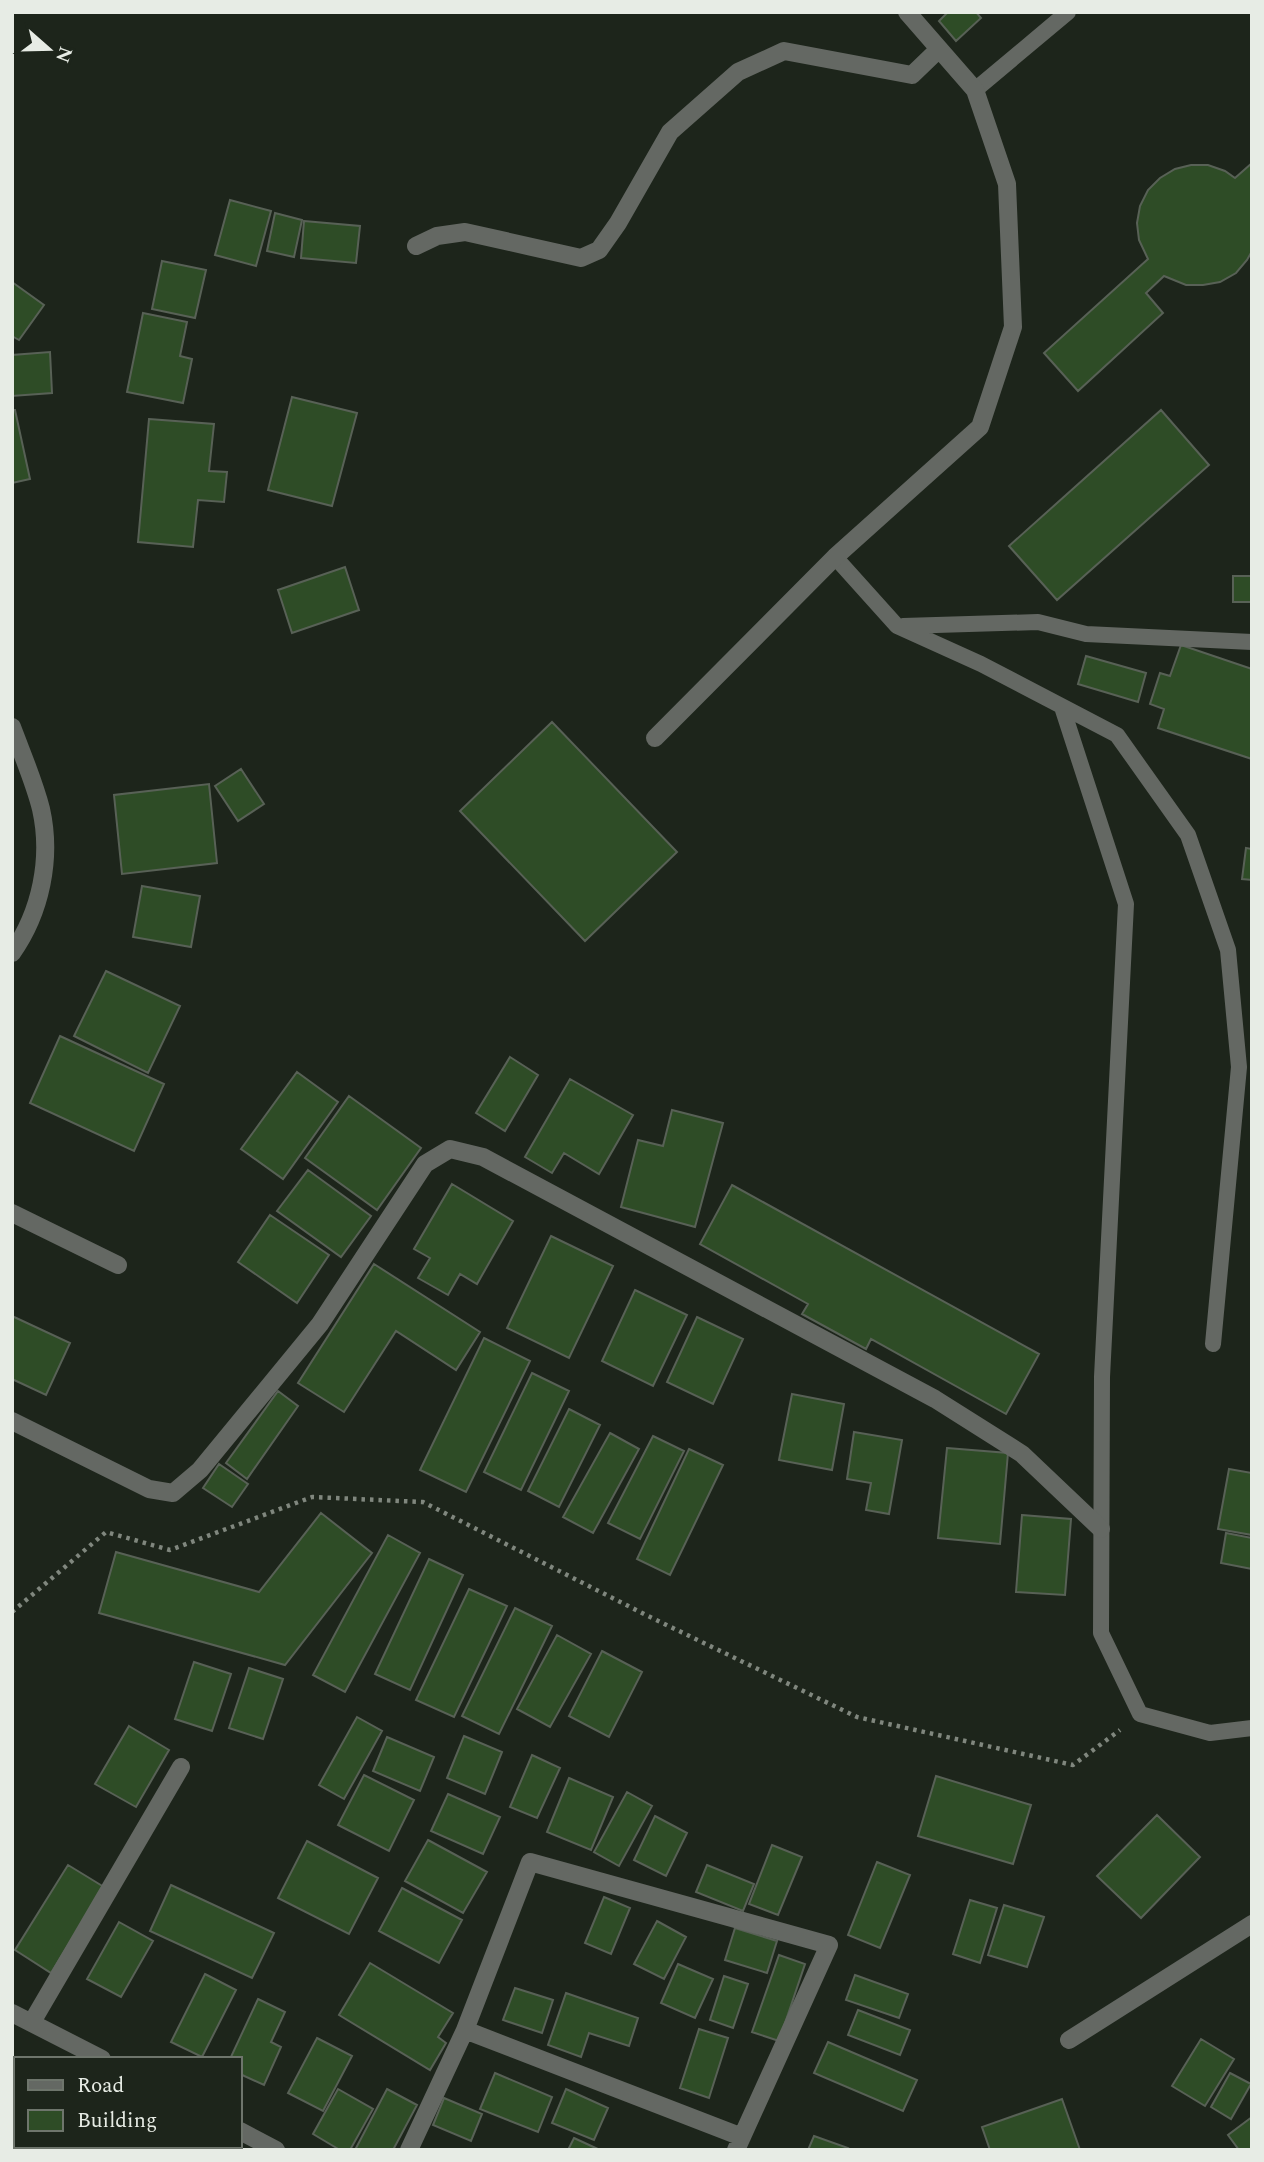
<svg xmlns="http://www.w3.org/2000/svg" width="1264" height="2162" font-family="Spectral,serif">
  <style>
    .building { fill: #2e4c26; stroke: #586156; stroke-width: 2 }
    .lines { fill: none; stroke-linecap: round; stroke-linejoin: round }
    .path { stroke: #80877e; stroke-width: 4.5; stroke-dasharray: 3.5 5; stroke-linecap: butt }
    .service { stroke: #646863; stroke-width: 16 }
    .minor { stroke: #646863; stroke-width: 18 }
    .tertiary { stroke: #646863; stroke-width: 18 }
  </style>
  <rect width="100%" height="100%" fill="#1d251b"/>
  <!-- building -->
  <path class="building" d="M 948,12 L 976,12 L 981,18 L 956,41 L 939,21 Z
    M 1252,163 L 1252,251 L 1247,260 L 1236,273 L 1220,282 L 1203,285 L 1186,285 L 1164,276 L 1146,293 L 1163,313 L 1078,391 L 1044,353 L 1148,259 L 1139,240 L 1137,223 L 1140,206 L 1148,190 L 1160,178 L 1175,169 L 1191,165 L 1208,165 L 1225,171 L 1235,178 Z
    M 230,200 L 271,211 L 256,266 L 215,255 Z
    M 275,213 L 302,220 L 294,257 L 267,251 Z
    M 304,221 L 360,226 L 356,263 L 301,258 Z
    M 162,261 L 206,270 L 195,318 L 152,309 Z
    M 12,282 L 44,305 L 19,340 L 12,336 Z
    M 143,313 L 187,322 L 180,356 L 192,359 L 183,403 L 127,392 Z
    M 50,352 L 52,393 L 12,396 L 12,355 Z
    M 292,397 L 357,413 L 332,506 L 268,490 Z
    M 12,410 L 15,410 L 30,479 L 12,483 Z
    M 1161,410 L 1209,465 L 1057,600 L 1009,546 Z
    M 149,419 L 214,424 L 209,471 L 227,472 L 224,502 L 198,500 L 193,547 L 138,542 Z
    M 345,567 L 359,610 L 292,633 L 278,590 Z
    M 1233,576 L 1251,576 L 1251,602 L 1233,602 Z
    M 1181,645 L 1252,669 L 1252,759 L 1158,728 L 1164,709 L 1150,704 L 1160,673 L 1170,676 Z
    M 1086,656 L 1146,673 L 1138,702 L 1078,684 Z
    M 552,722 L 677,852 L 585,941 L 460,811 Z
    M 241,769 L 264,804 L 238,821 L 215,786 Z
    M 209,784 L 217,863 L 122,874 L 114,795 Z
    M 1246,848 L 1252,849 L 1252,880 L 1242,879 Z
    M 142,886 L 200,896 L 191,947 L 133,937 Z
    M 106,971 L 180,1006 L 148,1073 L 74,1036 Z
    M 60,1036 L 164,1084 L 134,1151 L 30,1103 Z
    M 510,1057 L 538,1075 L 505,1131 L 476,1113 Z
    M 297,1072 L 338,1102 L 283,1179 L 241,1149 Z
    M 570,1079 L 633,1115 L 599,1174 L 564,1153 L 552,1173 L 525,1157 Z
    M 349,1096 L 421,1148 L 377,1210 L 305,1158 Z
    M 672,1110 L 723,1123 L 695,1227 L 621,1207 L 638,1140 L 663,1146 Z
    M 308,1170 L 371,1216 L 341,1257 L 277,1211 Z
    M 452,1184 L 513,1221 L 477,1284 L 460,1274 L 448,1295 L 418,1278 L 430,1258 L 414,1249 Z
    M 732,1185 L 1039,1354 L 1006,1414 L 871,1339 L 866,1349 L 802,1314 L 808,1304 L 700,1244 Z
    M 270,1215 L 329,1255 L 297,1303 L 238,1262 Z
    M 551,1236 L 613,1266 L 569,1358 L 507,1328 Z
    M 374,1264 L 480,1332 L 456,1370 L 396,1331 L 344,1412 L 298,1383 Z
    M 635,1290 L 687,1315 L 653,1386 L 602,1361 Z
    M 12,1316 L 70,1343 L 46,1395 L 12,1379 Z
    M 697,1317 L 743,1339 L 713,1404 L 667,1382 Z
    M 484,1338 L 530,1361 L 466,1492 L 420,1470 Z
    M 532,1373 L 569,1391 L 521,1490 L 484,1472 Z
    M 278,1391 L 298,1406 L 247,1479 L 226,1463 Z
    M 792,1394 L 844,1404 L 832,1470 L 779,1460 Z
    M 569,1409 L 600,1425 L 559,1507 L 528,1491 Z
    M 854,1432 L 902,1440 L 889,1514 L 866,1510 L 871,1483 L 847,1479 Z
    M 610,1433 L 639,1449 L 593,1533 L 563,1517 Z
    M 653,1436 L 684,1451 L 640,1539 L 608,1523 Z
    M 947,1448 L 1008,1453 L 1000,1544 L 938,1538 Z
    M 689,1449 L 723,1465 L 670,1575 L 637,1559 Z
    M 219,1464 L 248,1484 L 232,1507 L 203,1488 Z
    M 1229,1469 L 1252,1473 L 1252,1535 L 1218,1529 Z
    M 321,1513 L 372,1553 L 285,1665 L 99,1613 L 116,1552 L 259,1592 Z
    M 1022,1515 L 1071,1519 L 1065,1595 L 1016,1592 Z
    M 1226,1533 L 1252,1538 L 1252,1569 L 1221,1563 Z
    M 388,1535 L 420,1553 L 345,1692 L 313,1675 Z
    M 429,1559 L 463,1575 L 410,1690 L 375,1674 Z
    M 469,1589 L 507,1606 L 454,1717 L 416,1700 Z
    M 515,1608 L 552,1626 L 499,1734 L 462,1716 Z
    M 557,1635 L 591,1654 L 550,1727 L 517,1709 Z
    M 602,1651 L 642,1672 L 609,1737 L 569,1716 Z
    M 194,1662 L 231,1674 L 212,1731 L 175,1719 Z
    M 249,1668 L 283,1679 L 263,1739 L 229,1728 Z
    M 357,1717 L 382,1731 L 344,1799 L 319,1785 Z
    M 129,1726 L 169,1750 L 136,1807 L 95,1784 Z
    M 464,1736 L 502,1752 L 485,1794 L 447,1778 Z
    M 387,1737 L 434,1757 L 420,1791 L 373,1771 Z
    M 532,1755 L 560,1768 L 537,1818 L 510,1807 Z
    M 364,1775 L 414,1800 L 389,1851 L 338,1825 Z
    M 936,1776 L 1031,1805 L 1013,1864 L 918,1836 Z
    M 569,1778 L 613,1797 L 591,1850 L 547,1832 Z
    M 627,1792 L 652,1806 L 619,1866 L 594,1852 Z
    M 448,1794 L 500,1817 L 483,1854 L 431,1831 Z
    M 1157,1815 L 1200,1857 L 1141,1918 L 1097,1876 Z
    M 655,1816 L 687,1833 L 666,1876 L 634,1860 Z
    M 428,1840 L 487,1872 L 463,1913 L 405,1881 Z
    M 307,1841 L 378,1878 L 349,1934 L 278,1898 Z
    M 772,1845 L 802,1857 L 778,1915 L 749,1904 Z
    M 877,1862 L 910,1875 L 880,1948 L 848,1935 Z
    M 68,1865 L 104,1887 L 51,1973 L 15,1950 Z
    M 707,1865 L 754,1884 L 743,1911 L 696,1892 Z
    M 171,1885 L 274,1933 L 252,1978 L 150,1931 Z
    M 402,1888 L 462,1920 L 439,1963 L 379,1931 Z
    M 604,1897 L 630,1908 L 611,1954 L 585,1943 Z
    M 970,1900 L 997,1908 L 980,1963 L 953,1954 Z
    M 1004,1905 L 1044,1917 L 1027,1967 L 988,1955 Z
    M 657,1921 L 686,1937 L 664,1979 L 634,1964 Z
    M 119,1922 L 153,1941 L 121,1997 L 87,1979 Z
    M 735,1928 L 777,1941 L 767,1973 L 725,1960 Z
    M 779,1955 L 805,1964 L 779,2041 L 752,2032 Z
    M 370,1963 L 453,2013 L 438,2037 L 446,2043 L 430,2070 L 339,2015 Z
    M 678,1964 L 713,1979 L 695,2018 L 661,2003 Z
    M 205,1974 L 236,1990 L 202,2057 L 171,2042 Z
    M 855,1975 L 908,1994 L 899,2018 L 846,2000 Z
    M 724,1976 L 748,1984 L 733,2028 L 710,2020 Z
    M 515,1988 L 553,2000 L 542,2033 L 503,2020 Z
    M 566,1993 L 638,2018 L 629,2046 L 589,2033 L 581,2057 L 548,2045 Z
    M 258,1999 L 285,2012 L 271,2042 L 281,2047 L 264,2085 L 240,2074 L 240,2059 L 230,2059 Z
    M 858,2010 L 910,2030 L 900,2055 L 848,2035 Z
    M 699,2029 L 728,2038 L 709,2098 L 680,2088 Z
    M 317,2038 L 352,2056 L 323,2111 L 288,2093 Z
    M 1201,2039 L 1234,2059 L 1205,2106 L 1172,2086 Z
    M 828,2042 L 917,2080 L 903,2111 L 814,2073 Z
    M 495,2073 L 552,2097 L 538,2132 L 480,2109 Z
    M 1230,2073 L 1251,2084 L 1231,2119 L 1211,2107 Z
    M 338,2089 L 373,2109 L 350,2150 L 340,2150 L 313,2134 Z
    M 387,2089 L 417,2105 L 393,2150 L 355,2150 Z
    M 566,2089 L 608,2108 L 594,2140 L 552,2123 Z
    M 444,2098 L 482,2114 L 471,2141 L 433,2125 Z
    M 1062,2099 L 1080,2150 L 990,2150 L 982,2127 Z
    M 1252,2117 L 1252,2150 L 1239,2150 L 1228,2135 Z
    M 814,2136 L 848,2148 L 847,2150 L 808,2150 Z
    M 574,2138 L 600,2150 L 568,2150 Z
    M 26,2146 L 63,2146 L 61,2150 L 24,2150 Z
    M 72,2146 L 128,2146 L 126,2150 L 71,2150 Z"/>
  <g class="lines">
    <!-- path -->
    <path class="path" d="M 12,1612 L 106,1532 L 170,1550 L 312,1497 L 423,1502 L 648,1616 L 857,1717 L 1073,1765 L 1120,1730"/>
    <!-- service -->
    <path class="service" d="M 975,90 L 1068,12
      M 835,557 L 897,626 L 981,664 L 1117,735 L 1188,835 L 1228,950 L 1239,1067 L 1213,1344
      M 903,626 L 1038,622 L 1086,634 L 1252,642
      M 1062,707 L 1126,904 L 1102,1377 L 1101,1633 L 1140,1714 L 1210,1733 L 1252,1728"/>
    <!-- minor -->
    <path class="minor" d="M 416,246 L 437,236 L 465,232 L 581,258 L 599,250 L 618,223 L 670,132 L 738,72 L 784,51 L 912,75 L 939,49
      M 655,738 L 835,557 L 980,427 L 1013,327 L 1007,184 L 975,90 L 907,12
      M 12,1213 L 118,1265
      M 12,1421 L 149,1489 L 173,1493 L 200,1470 L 320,1324 L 425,1164 L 450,1149 L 483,1157 L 935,1399 L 1022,1454 L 1101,1529
      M 12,2013 L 102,2059
      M 32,2022 L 181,1767
      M 465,2030 L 742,2137
      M 1069,2040 L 1252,1924
      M 240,2131 L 276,2150
      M 409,2150 L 465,2030 L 530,1862 L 829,1945 L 736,2150"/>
    <!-- tertiary -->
    <path class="tertiary" d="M 12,727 C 22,754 34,781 41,809 C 52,858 41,912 12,953"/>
  </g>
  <!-- border -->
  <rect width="1264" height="2162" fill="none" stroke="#e7ece5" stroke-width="28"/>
  <!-- legend -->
  <rect x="14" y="2057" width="228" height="91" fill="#1d251b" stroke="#6e756c" stroke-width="2"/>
  <rect x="28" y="2080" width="35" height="10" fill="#646863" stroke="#6e756c" stroke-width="2"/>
  <text x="77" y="2092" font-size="21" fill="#e7ece5">Road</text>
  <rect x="28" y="2110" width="35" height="21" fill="#2e4c26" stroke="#6e756c" stroke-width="2"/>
  <text x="77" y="2127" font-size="21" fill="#e7ece5">Building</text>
  <!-- north arrow -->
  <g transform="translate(49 49) rotate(110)" stroke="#1d251b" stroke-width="5" paint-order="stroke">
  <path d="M0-5L12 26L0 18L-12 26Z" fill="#e7ece5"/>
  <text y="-10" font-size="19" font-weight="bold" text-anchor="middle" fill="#e7ece5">N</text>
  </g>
</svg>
